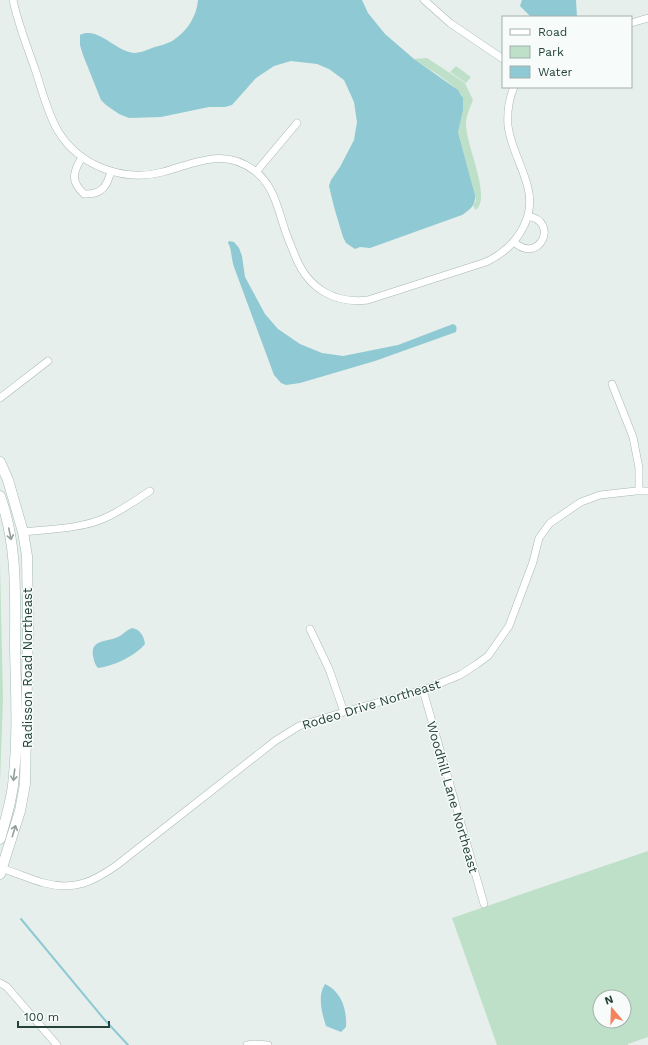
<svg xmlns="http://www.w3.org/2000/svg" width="648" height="1045" font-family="'Work Sans',sans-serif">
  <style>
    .green { fill: #bfe0c8; fill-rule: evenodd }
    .water { fill: #8ec9d4 }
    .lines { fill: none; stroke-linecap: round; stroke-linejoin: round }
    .stream { stroke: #8ec9d4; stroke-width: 2 }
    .street-casing { stroke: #a8b8b2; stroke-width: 8 }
    .secondary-casing { stroke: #a4bbb3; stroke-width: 11 }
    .street { stroke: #fff; stroke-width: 7 }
    .secondary { stroke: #fff; stroke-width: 10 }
    .oneway { stroke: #92a09c }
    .labels { text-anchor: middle; stroke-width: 3; stroke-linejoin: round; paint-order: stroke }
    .street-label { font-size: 13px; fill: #24423a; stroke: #f7fbf9 }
  </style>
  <rect width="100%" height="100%" fill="#e6efeb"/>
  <!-- green -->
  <path class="green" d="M 427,58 L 465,83 L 473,100 C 470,108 466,116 466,124 C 466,144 488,190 479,206 C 478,208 477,209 475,210 L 473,205 L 476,201 L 475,195 L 458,132 L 462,95 C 449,80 430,70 414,59 Z
    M 456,66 L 471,77 L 466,83 L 450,72 Z
    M 0,563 L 3,699 L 0,782 Z
    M 648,851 L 648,1037 L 628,1044 L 628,1045 L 497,1045 L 452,918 ZM 600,997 L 624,997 L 624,1021 L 600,1021 Z"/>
  <!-- water -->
  <path class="water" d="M 198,0 L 362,0 L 368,13 L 385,34 L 414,59 L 458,90 L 463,98 L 463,110 L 458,132 L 475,195 C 476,205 470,210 462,215 L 370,248 L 360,247 L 355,249 L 346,243 L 343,237 L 334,207 L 329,186 L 331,180 L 340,167 L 354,140 L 357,122 L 354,102 L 344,80 L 329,69 L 317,64 L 291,61 L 274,66 L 256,78 L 232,105 L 225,107 L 209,107 L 161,117 L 129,118 L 119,114 L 106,105 L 101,100 L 83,55 L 80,45 L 80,35 C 98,26 116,52 134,53 C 141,53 149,49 155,47 C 162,45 170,43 175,39 C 188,30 197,15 198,0 Z
    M 522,0 L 576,0 L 577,17 L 531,17 L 520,6 Z
    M 229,241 L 234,242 L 239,248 L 242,256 L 245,277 L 265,314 L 278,329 L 300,344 L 322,353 L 343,356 L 398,345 L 453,324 C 457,325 457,328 456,332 L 375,361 L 300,383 L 286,385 L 281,383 L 274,375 L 234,267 C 231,259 232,249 228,243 Z
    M 132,628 C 140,629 144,636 145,644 C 135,656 114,666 98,668 C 95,665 94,661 93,656 C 90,639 108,642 118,637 C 123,635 126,630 132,628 Z
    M 325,984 C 342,992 347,1010 346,1027 L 341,1032 L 326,1026 C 322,1013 317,996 325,984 Z"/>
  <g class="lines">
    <!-- stream -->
    <path class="stream" d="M 21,919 L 104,1019 L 128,1045"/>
    <defs>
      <path id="street" d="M 13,0 C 18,24 27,46 35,69 C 42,90 47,112 58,131 C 80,167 124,182 163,172 C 196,163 224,147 255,171 C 274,186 278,209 285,230 C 288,239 292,248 296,258 C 309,289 335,304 368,300 L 486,262 C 514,249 536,220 528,188 C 523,167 511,148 508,126 C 507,113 509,99 514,87
        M 424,0 L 450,23 L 503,59
        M 631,23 L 648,18
        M 82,157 C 73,172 70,181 84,194 C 101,195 107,187 111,171
        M 256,172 L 297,123
        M 514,242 C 539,265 560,222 528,216
        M 612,384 L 633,437 L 639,468 L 639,491
        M 0,398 L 48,361
        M 23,532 C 50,529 80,529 105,518 C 121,511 136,500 150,491
        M 310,629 L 329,669 L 344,712
        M 423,690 L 484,904
        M 0,868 C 15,872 29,879 44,883 C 74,891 93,882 117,865 L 275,741 L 299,726 L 344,712 L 426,689 L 460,675 L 477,664 L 488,656 L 509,626 L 533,562 L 539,538 L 550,523 L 581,502 L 600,495 L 636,491 L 648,491
        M 0,983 L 7,987 L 57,1045
        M 247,1045 L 254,1044 L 268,1045"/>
      <path id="secondary" d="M 0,462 L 8,480 L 23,532 L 27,556 L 28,626 L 25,784 L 20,811 L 0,874
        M 0,496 C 18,546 15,597 15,649 C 16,691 18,733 14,774 C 13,796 6,818 0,839"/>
    </defs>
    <!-- street casing -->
    <use href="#street" class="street-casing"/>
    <!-- secondary casing -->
    <use href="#secondary" class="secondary-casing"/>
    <!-- street -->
    <use href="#street" class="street"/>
    <!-- secondary -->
    <use href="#secondary" class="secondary"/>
  </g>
  <!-- one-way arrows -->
  <defs><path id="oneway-shaft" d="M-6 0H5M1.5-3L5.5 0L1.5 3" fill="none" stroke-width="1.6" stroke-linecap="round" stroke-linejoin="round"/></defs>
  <g class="oneway">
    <use href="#oneway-shaft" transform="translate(10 534) rotate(78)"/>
    <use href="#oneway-shaft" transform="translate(14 775) rotate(97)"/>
    <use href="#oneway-shaft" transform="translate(14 831) rotate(-73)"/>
  </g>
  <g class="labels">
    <!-- street labels -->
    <g class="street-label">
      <text transform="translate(27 668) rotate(-90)" y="5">Radisson Road Northeast</text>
      <text transform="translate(371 704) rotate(-17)" y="5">Rodeo Drive Northeast</text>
      <text transform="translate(453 797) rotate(74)" y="5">Woodhill Lane Northeast</text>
    </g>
  </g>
  <!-- legend -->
  <rect x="502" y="16" width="130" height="72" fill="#f7fbf9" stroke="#a3b1ad"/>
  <rect x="510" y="29" width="20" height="6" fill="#ffffff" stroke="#a3b1ad"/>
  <text x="538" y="36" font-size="12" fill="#24423a">Road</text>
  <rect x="510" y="46" width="20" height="12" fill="#bfe0c8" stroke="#a3b1ad"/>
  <text x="538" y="56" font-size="12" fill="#24423a">Park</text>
  <rect x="510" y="66" width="20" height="12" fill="#8ec9d4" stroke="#a3b1ad"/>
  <text x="538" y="76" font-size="12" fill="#24423a">Water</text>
  <!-- north arrow -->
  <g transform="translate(612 1009) rotate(341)"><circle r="19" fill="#f7fbf9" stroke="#a3b1ad"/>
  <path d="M0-3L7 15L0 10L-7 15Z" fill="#f4845f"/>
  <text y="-6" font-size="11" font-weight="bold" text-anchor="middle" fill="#24423a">N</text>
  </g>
  <!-- scale -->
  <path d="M18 1021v6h91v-6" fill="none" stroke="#24423a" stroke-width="2"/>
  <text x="24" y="1021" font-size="12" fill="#24423a" stroke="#f7fbf9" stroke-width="3" paint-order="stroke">100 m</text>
</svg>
